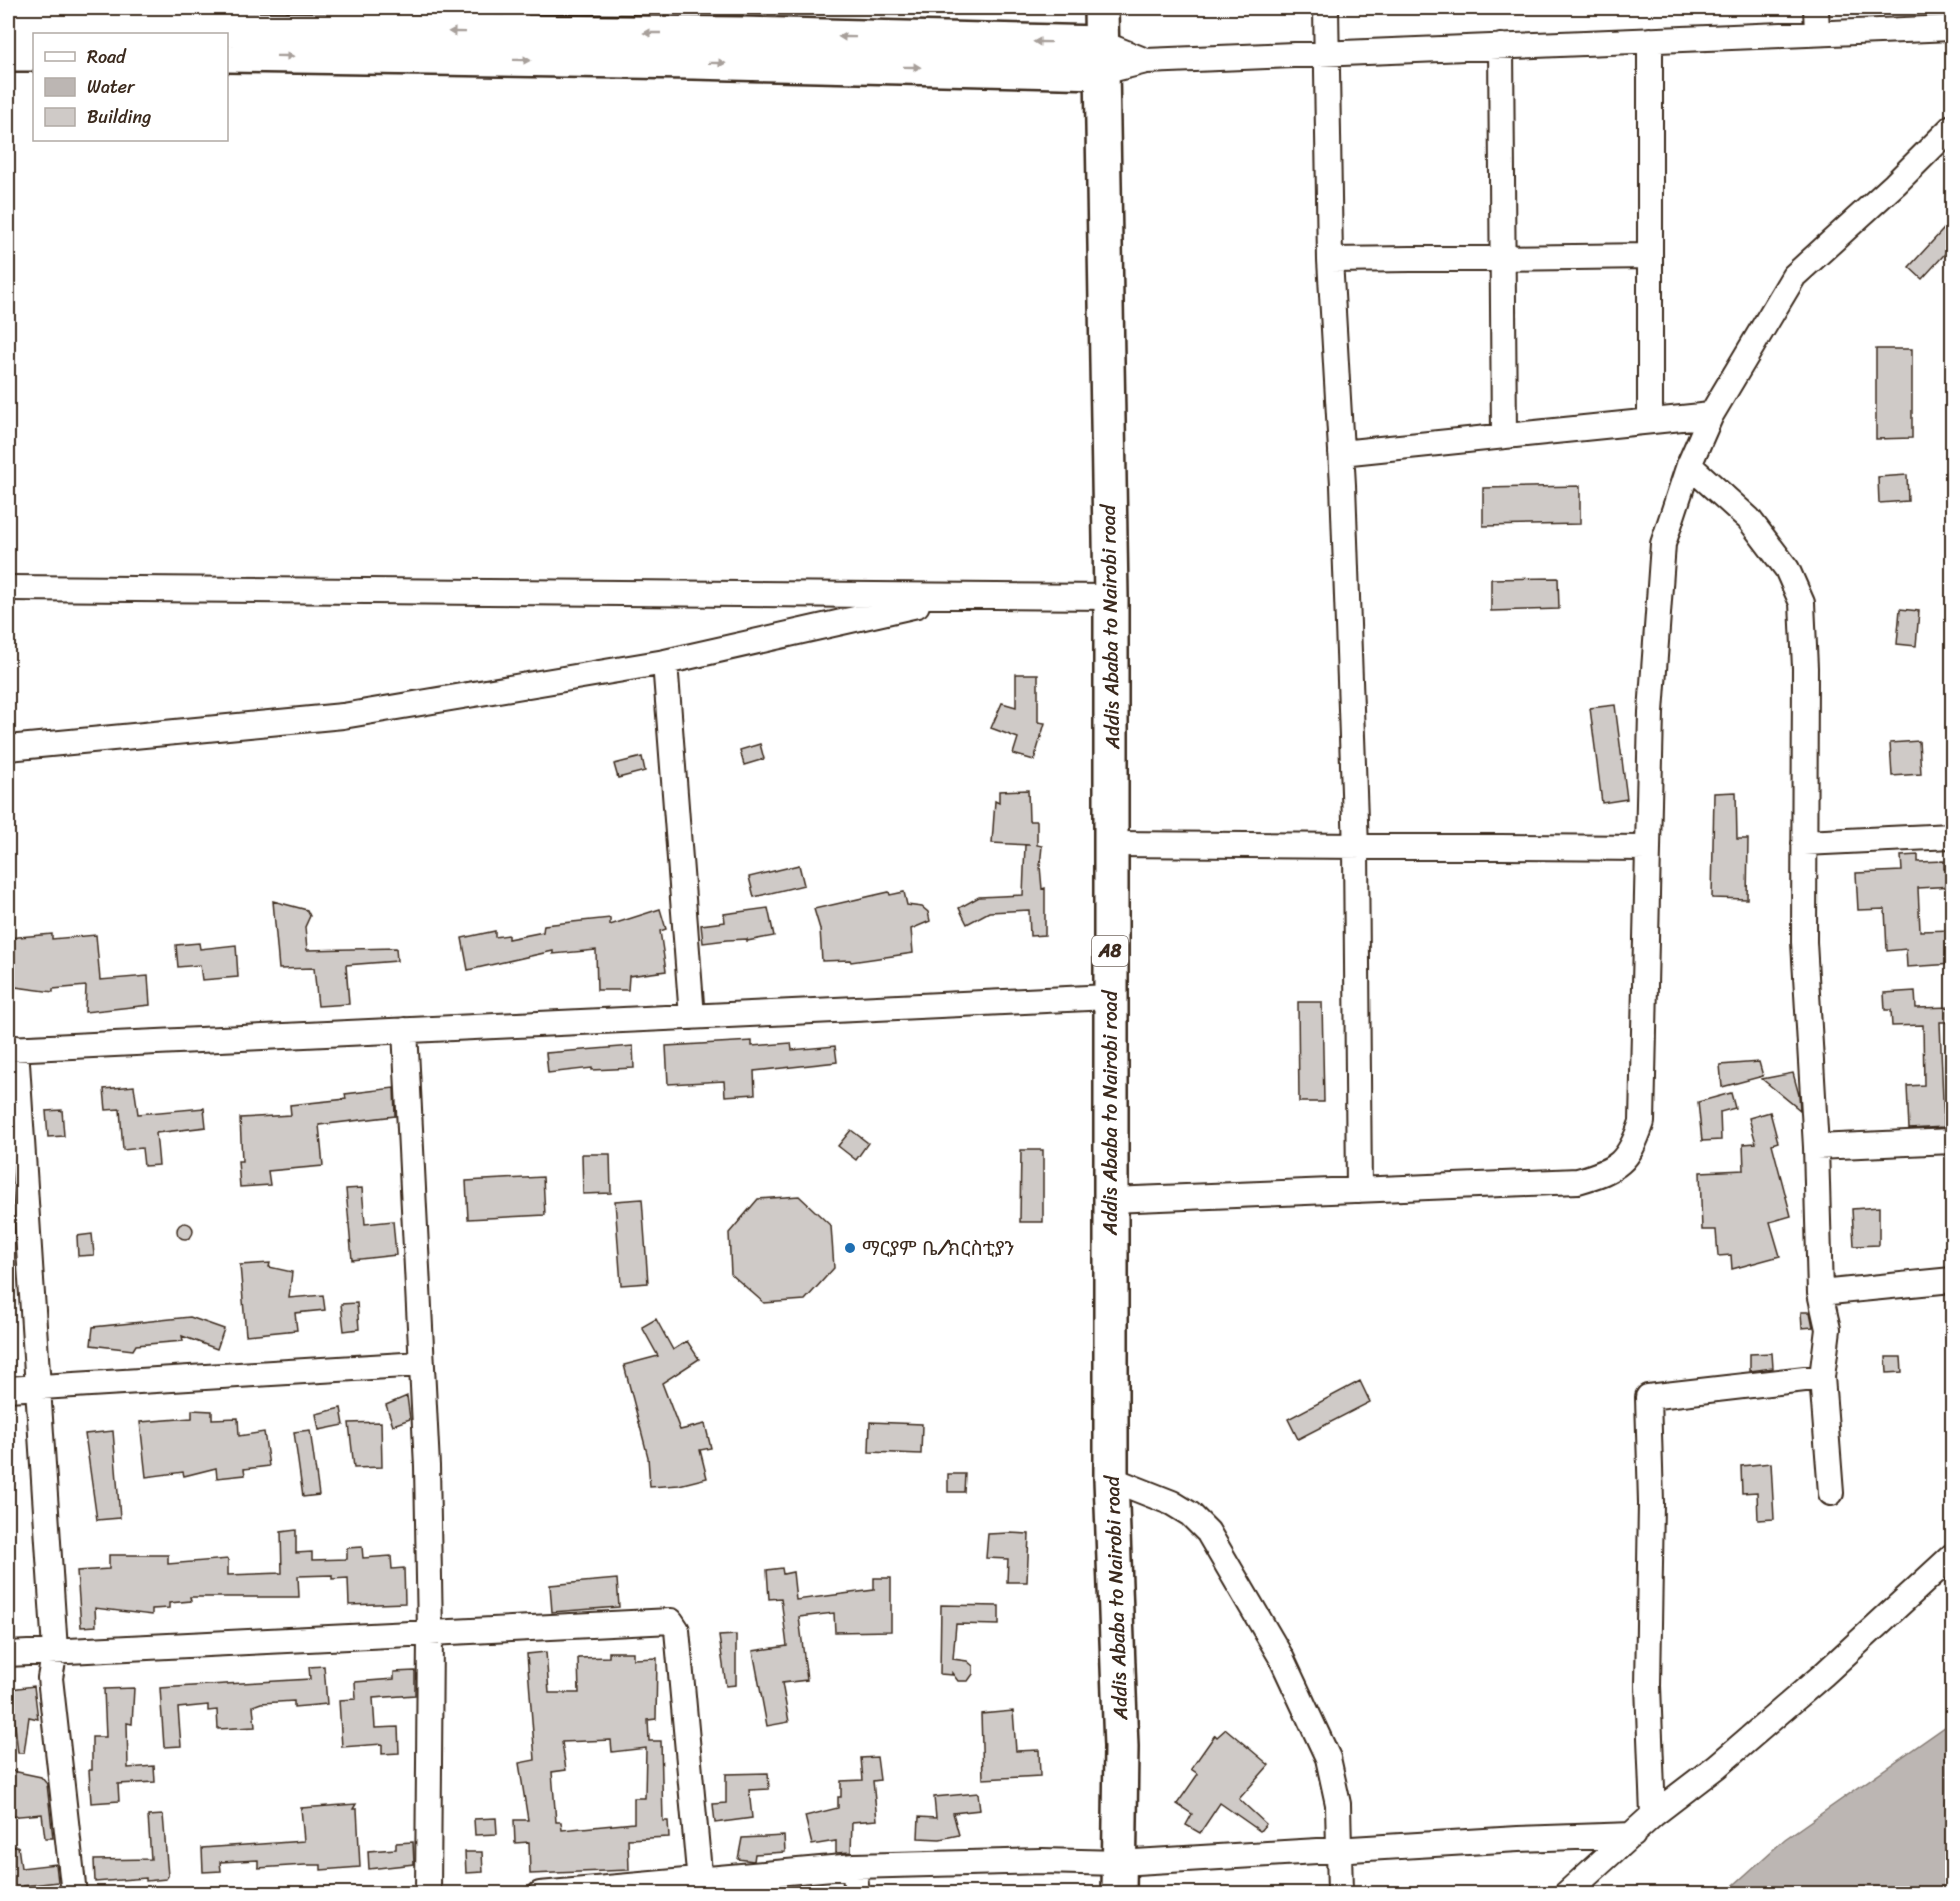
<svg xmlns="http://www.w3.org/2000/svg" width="1960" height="1901" font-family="Sriracha,'Noto Sans Ethiopic',sans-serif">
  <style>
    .water { fill: #bcb6b3; stroke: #887e77; stroke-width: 1.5 }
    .building { fill: #cfcac7; stroke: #3b2a1e; stroke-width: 1.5; fill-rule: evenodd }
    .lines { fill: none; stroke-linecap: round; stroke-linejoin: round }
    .street-casing { stroke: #3b2a1e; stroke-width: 28 }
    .secondary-casing { stroke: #3b2a1e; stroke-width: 38 }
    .highway-casing { stroke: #3b2a1e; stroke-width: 38 }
    .street { stroke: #fff; stroke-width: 24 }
    .secondary { stroke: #fff; stroke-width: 33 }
    .highway { stroke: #fff; stroke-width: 33 }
    .oneway { fill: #a79f9a }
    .poi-dot { fill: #1f6fb2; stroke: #fff; stroke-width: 2 }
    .labels { text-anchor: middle; stroke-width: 4.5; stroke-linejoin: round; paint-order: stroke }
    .shield { fill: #fff; stroke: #766a62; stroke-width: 1.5 }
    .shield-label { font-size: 18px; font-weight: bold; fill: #3b2a1e }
    .street-label { font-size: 20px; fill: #3b2a1e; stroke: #fff }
    .poi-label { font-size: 20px; fill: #3b2a1e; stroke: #fff; text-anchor: start }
  </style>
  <rect width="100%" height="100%" fill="#fff"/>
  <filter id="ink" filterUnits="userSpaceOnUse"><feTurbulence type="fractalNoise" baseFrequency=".0167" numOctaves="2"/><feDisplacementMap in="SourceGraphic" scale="12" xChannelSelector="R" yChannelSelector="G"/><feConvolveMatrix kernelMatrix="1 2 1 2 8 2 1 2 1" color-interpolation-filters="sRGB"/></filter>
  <g filter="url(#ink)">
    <!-- water -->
    <path class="water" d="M 1952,1722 L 1952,1893 L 1725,1893 L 1785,1839 Z"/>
    <!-- building -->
    <path class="building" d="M 1953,219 L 1953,245 L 1922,279 L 1909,267 Z
      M 1876,349 L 1912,349 L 1912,438 L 1876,439 Z
      M 1907,475 L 1908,501 L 1879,503 L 1878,477 Z
      M 1580,486 L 1580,524 L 1483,526 L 1483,488 Z
      M 1558,578 L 1559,609 L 1491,611 L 1491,579 Z
      M 1900,609 L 1919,611 L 1916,646 L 1897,644 Z
      M 1016,674 L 1038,674 L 1038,722 L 1045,723 L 1034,760 L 1013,754 L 1018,738 L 991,728 L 1002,703 L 1016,707 Z
      M 1615,705 L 1627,799 L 1602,803 L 1590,708 Z
      M 1919,741 L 1921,774 L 1892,776 L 1890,743 Z
      M 760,744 L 764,759 L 744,765 L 740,750 Z
      M 642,757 L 645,771 L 618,778 L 614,764 Z
      M 1028,790 L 1029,821 L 1037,821 L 1037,845 L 1042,846 L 1040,866 L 1042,889 L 1045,888 L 1045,935 L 1030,936 L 1029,910 L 989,912 L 967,924 L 959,908 L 979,897 L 1023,895 L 1025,845 L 1030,845 L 992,843 L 995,801 L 999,803 L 999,791 Z
      M 1736,792 L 1737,839 L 1748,839 L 1747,899 L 1712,898 L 1714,793 Z
      M 1918,855 L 1918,862 L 1944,861 L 1944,869 L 1953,869 L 1953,886 L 1918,888 L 1920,931 L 1953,930 L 1953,964 L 1907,967 L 1906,949 L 1887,951 L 1885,909 L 1858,910 L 1856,873 L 1902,871 L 1901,856 Z
      M 799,865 L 804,885 L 754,897 L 749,877 Z
      M 889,892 L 890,895 L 904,892 L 907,905 L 922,907 L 928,912 L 930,921 L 911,929 L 913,953 L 851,962 L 850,960 L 822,961 L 820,929 L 814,909 Z
      M 273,901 L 307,910 L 310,916 L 305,927 L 307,950 L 396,948 L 397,961 L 346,965 L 349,1004 L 318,1006 L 314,968 L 279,969 Z
      M 768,908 L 774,936 L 747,941 L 747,939 L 727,940 L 703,943 L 701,925 L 725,922 L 724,914 Z
      M 660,909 L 666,929 L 660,931 L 666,971 L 629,976 L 628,990 L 597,990 L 596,950 L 553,954 L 553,951 L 468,970 L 462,938 L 495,931 L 495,937 L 508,935 L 508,939 L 543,932 L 544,925 L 610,918 L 610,925 Z
      M 52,934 L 52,939 L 96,935 L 100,980 L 148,976 L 150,1005 L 85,1012 L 86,986 L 53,989 L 53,992 L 8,986 L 8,973 L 11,973 L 8,938 Z
      M 199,943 L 200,949 L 236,945 L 238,977 L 202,980 L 200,965 L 178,967 L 176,945 Z
      M 1915,991 L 1916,1008 L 1953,1007 L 1953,1022 L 1940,1022 L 1944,1127 L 1909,1129 L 1907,1086 L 1924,1085 L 1923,1025 L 1892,1026 L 1891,1010 L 1885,1010 L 1884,993 Z
      M 1298,1002 L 1322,1002 L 1324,1102 L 1299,1102 Z
      M 752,1041 L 752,1046 L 791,1043 L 792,1050 L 835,1046 L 837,1062 L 754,1071 L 755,1094 L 725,1096 L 724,1081 L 668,1084 L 666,1046 Z
      M 633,1046 L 634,1068 L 592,1070 L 592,1068 L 548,1073 L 546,1053 Z
      M 1759,1062 L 1763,1076 L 1722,1087 L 1720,1065 Z
      M 1793,1073 L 1799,1095 L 1800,1110 L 1762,1079 Z
      M 134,1086 L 138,1114 L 204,1108 L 206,1127 L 156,1133 L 159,1165 L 144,1166 L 142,1148 L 123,1150 L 120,1109 L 106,1110 L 104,1089 Z
      M 394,1088 L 395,1116 L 319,1125 L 323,1166 L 268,1171 L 270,1185 L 240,1187 L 238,1161 L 242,1161 L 240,1118 L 291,1115 L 290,1105 L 346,1099 L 345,1094 Z
      M 1731,1093 L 1735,1108 L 1720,1112 L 1721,1140 L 1702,1141 L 1698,1102 Z
      M 62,1110 L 64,1136 L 48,1137 L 46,1111 Z
      M 1770,1112 L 1778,1142 L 1772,1144 L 1791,1216 L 1770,1222 L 1780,1256 L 1732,1269 L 1731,1255 L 1718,1256 L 1716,1230 L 1702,1230 L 1700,1172 L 1744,1170 L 1743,1144 L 1756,1143 L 1749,1118 Z
      M 851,1130 L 868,1143 L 856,1160 L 838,1146 Z
      M 1021,1150 L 1043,1150 L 1043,1222 L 1020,1222 Z
      M 582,1154 L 610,1154 L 611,1193 L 583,1194 Z
      M 543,1177 L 545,1215 L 468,1219 L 466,1181 Z
      M 362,1188 L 365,1224 L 393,1221 L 396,1255 L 352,1260 L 346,1189 Z
      M 799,1196 L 831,1226 L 834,1268 L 805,1300 L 764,1303 L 731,1274 L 729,1233 L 758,1199 Z
      M 642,1199 L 648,1283 L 621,1285 L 615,1201 Z
      M 1879,1207 L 1879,1245 L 1854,1246 L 1852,1209 Z
      M177 1231a8 8 0 1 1 16 0a8 8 0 1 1-16 0Z
      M 92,1234 L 94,1255 L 78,1256 L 77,1236 Z
      M 270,1263 L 269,1267 L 292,1272 L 289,1298 L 323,1295 L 325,1310 L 295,1313 L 297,1330 L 246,1335 L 240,1265 Z
      M 357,1303 L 359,1329 L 344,1331 L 341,1304 Z
      M 1801,1312 L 1810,1312 L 1813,1327 L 1802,1328 Z
      M 190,1317 L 224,1329 L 217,1349 L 182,1336 L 183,1341 L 136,1345 L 133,1350 L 91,1345 L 93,1327 Z
      M 656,1319 L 673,1350 L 687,1341 L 699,1359 L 662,1383 L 680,1430 L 705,1424 L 711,1448 L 700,1450 L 707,1478 L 679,1485 L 650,1487 L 648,1457 L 624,1365 L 658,1356 L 642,1327 Z
      M 1772,1353 L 1773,1368 L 1750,1371 L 1750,1354 Z
      M 1886,1357 L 1901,1357 L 1902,1372 L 1887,1373 Z
      M 1360,1381 L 1370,1402 L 1298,1439 L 1288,1419 Z
      M 407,1396 L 410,1419 L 393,1425 L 386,1405 Z
      M 341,1408 L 344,1425 L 319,1430 L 316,1414 Z
      M 192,1410 L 212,1411 L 212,1419 L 238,1418 L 239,1436 L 264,1432 L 269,1466 L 244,1469 L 245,1475 L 217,1478 L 216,1468 L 184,1476 L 183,1472 L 146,1477 L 140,1422 L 192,1418 Z
      M 381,1422 L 382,1467 L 354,1468 L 349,1423 Z
      M 870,1422 L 922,1424 L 921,1454 L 869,1452 Z
      M 310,1430 L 319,1495 L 303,1497 L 294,1432 Z
      M 113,1431 L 120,1518 L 97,1520 L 85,1434 Z
      M 1771,1463 L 1774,1519 L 1758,1520 L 1757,1492 L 1742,1493 L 1741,1466 Z
      M 948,1474 L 965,1474 L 964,1492 L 948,1492 Z
      M 296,1530 L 296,1553 L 312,1552 L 312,1560 L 347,1559 L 347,1548 L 362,1547 L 363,1558 L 391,1556 L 392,1569 L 404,1568 L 405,1603 L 349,1605 L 348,1578 L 332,1579 L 332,1575 L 298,1576 L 299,1597 L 190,1597 L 191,1601 L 169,1603 L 169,1608 L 152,1609 L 152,1615 L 95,1608 L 96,1626 L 81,1627 L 77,1571 L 109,1569 L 109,1555 L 168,1555 L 168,1564 L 228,1559 L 228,1575 L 282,1573 L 281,1532 Z
      M 1009,1533 L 1029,1534 L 1027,1582 L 1007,1582 L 1008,1559 L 986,1558 L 988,1534 Z
      M 782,1568 L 783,1574 L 793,1572 L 796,1600 L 874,1590 L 874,1578 L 891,1578 L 891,1631 L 835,1632 L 834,1613 L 799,1617 L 807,1680 L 782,1683 L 789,1722 L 767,1726 L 753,1651 L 787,1646 L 781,1598 L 769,1599 L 767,1570 Z
      M 617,1579 L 619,1607 L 552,1612 L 550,1585 Z
      M 941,1605 L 999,1606 L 999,1625 L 956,1624 L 953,1659 L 967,1661 L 973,1666 L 973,1674 L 968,1681 L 958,1681 L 952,1673 L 952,1675 L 940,1674 Z
      M 736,1635 L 736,1685 L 726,1686 L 719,1636 Z
      M 546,1652 L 549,1693 L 579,1693 L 578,1658 L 609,1657 L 609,1652 L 633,1652 L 633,1659 L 657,1658 L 656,1719 L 648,1720 L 649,1741 L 661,1741 L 663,1821 L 668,1821 L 669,1837 L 628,1839 L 629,1870 L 530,1874 L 529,1842 L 515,1843 L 514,1820 L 528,1820 L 519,1763 L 535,1760 L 527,1654 ZM 611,1740 L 612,1752 L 646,1748 L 645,1798 L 634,1798 L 634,1823 L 562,1830 L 561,1822 L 556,1822 L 552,1772 L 566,1770 L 562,1742 Z
      M 324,1666 L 327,1704 L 294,1707 L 294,1701 L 261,1703 L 253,1706 L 255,1727 L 218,1729 L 217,1710 L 208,1711 L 208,1705 L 178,1708 L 181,1746 L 164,1747 L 160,1688 L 310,1679 L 309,1667 Z
      M 415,1671 L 415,1695 L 373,1698 L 375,1728 L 398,1727 L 399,1753 L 382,1754 L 382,1744 L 342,1747 L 339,1700 L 356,1699 L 355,1682 L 394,1679 L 394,1672 Z
      M 34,1686 L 38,1719 L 29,1717 L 24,1753 L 18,1753 L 11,1689 Z
      M 134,1688 L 132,1724 L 127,1723 L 128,1768 L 154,1766 L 155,1782 L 118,1784 L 119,1801 L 91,1803 L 89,1770 L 92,1770 L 92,1737 L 106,1737 L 104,1689 Z
      M 1013,1711 L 1016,1751 L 1039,1750 L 1040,1776 L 983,1779 L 981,1714 Z
      M 1226,1729 L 1269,1765 L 1239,1799 L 1266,1824 L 1260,1831 L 1220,1803 L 1200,1833 L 1186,1825 L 1192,1814 L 1177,1804 L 1198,1774 L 1191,1769 L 1215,1735 L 1217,1737 Z
      M 877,1757 L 880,1780 L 873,1781 L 877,1820 L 852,1822 L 851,1852 L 836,1853 L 836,1841 L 812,1845 L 805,1816 L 838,1808 L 838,1797 L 841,1797 L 841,1781 L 863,1780 L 861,1758 Z
      M 8,1770 L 41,1777 L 47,1784 L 53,1838 L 45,1838 L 42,1814 L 8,1817 L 8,1794 L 10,1794 Z
      M 768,1773 L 769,1789 L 749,1790 L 752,1818 L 715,1823 L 713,1804 L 726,1803 L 726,1774 Z
      M 978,1793 L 980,1810 L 953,1813 L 959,1835 L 940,1839 L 918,1838 L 919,1817 L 936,1818 L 934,1797 Z
      M 356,1804 L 353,1809 L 357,1809 L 360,1867 L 321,1870 L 321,1865 L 305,1865 L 258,1868 L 258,1860 L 220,1862 L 221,1871 L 203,1872 L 202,1848 L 304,1841 L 301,1808 Z
      M 163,1815 L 168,1876 L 166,1879 L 146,1881 L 146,1878 L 95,1882 L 94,1860 L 151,1859 L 148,1816 Z
      M 496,1818 L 497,1834 L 475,1835 L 474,1819 Z
      M 784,1836 L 785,1852 L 755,1854 L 754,1861 L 738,1859 L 742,1838 Z
      M 413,1842 L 414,1864 L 369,1869 L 368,1851 L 396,1849 L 396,1843 Z
      M 18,1846 L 21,1868 L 56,1864 L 58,1882 L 23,1886 L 23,1892 L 8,1893 L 8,1847 Z
      M 465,1852 L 482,1852 L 483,1872 L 466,1873 Z"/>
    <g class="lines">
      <defs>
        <path id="street" d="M 516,8 L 516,32
          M 1326,8 L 1330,260 L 1343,485 L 1356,848 L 1359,1190
          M 1816,8 L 1817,33
          M 1101,43 L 1146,61 L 1102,72
          M 1501,46 L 1504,436
          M 1146,61 L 1952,28
          M 1330,260 L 1650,256
          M 1650,421 L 1650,40
          M 1341,453 L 1711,415
          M 1689,465 L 1749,519 L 1787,569 L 1802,603 L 1805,668 L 1804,942 L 1816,1147 L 1820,1293 L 1828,1329 L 1822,1377 L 1831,1493
          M 8,588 L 1111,597
          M 665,662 L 692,1017
          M 8,748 L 343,716 L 665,662 L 917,605
          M 1804,843 L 1952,836
          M 1112,844 L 1648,848
          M 405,1030 L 427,1466 L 430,1633 L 428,1894
          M 16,1048 L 55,1650 L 50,1678 L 74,1894
          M 8,1049 L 1109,997
          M 1816,1147 L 1952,1141
          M 1111,1200 L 1578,1181 C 1619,1169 1628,1163 1642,1122 L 1651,712 L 1663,544 L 1689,465 L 1711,415 L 1794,276 L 1895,184 L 1952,127
          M 1820,1293 L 1952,1280
          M 8,1389 L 421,1364
          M 1111,1479 L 1172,1503 L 1190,1514 L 1208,1532 L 1281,1657 L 1328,1758 L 1338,1804 L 1340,1894
          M 8,1654 L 671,1621 L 677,1630 L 701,1894
          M 1653,1815 L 1648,1686 L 1651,1503 L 1648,1397 L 1822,1377
          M 854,1866 L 857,1894
          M 540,1894 L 854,1866 L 1042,1861 L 1119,1863 L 1518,1839 L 1633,1835
          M 1566,1894 L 1653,1815 L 1717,1766 L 1823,1675 L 1952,1556"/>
        <path id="secondary" d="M 8,27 L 741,34 L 1101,43
          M 8,54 L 34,54
          M 226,55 L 693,62 L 1102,72"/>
        <path id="highway" d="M 1101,8 L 1111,597 L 1111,1479 L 1121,1747 L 1119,1894"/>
      </defs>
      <!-- street casing -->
      <use href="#street" class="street-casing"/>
      <!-- secondary casing -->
      <use href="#secondary" class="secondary-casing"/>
      <!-- highway casing -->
      <use href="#highway" class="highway-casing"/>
      <!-- street -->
      <use href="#street" class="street"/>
      <!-- secondary -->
      <use href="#secondary" class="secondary"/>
      <!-- highway -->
      <use href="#highway" class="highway"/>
    </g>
    <!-- one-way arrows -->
    <defs><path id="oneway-solid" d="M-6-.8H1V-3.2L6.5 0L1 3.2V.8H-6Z" transform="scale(1.5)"/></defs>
    <g class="oneway">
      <use href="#oneway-solid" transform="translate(457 32) rotate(-179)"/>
      <use href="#oneway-solid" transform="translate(652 33) rotate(-180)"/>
      <use href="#oneway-solid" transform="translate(847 37) rotate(-179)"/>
      <use href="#oneway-solid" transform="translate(1042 42) rotate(-179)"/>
      <use href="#oneway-solid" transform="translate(285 56) rotate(1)"/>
      <use href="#oneway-solid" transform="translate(522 60) rotate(1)"/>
      <use href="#oneway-solid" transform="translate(717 63) rotate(1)"/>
      <use href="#oneway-solid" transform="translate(912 67) rotate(1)"/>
    </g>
  </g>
  <!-- markers -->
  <circle class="poi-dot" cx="850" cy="1248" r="6"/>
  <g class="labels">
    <!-- shield labels -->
    <rect class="shield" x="1092" y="936" width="36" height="30" rx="4.5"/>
    <g class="shield-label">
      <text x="1110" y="957">A8</text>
    </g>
    <!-- street labels -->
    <g class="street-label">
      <text transform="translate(1110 627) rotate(-91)" y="7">Addis Ababa to Nairobi road</text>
      <text transform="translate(1110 1113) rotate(-90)" y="7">Addis Ababa to Nairobi road</text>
      <text transform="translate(1116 1598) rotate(-92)" y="7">Addis Ababa to Nairobi road</text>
    </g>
    <!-- poi labels -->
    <g class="poi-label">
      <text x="862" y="1255">ማርያም ቤ/ክርስቲያን</text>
    </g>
  </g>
  <!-- margin -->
  <rect width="1960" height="1901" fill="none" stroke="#fff" stroke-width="30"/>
  <rect x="15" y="15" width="1930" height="1871" fill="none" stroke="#3b2a1e" stroke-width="2" filter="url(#ink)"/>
  <!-- legend -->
  <rect x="33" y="33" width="195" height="108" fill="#ffffff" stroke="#b1aaa5" stroke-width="1.5"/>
  <rect x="45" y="52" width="30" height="9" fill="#ffffff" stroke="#b1aaa5" stroke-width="1.5"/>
  <text x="87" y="63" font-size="18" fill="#3b2a1e">Road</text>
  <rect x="45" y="78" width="30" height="18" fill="#bcb6b3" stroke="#b1aaa5" stroke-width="1.5"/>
  <text x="87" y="93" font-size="18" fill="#3b2a1e">Water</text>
  <rect x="45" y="108" width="30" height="18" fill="#cfcac7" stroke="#b1aaa5" stroke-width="1.5"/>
  <text x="87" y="123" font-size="18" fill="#3b2a1e">Building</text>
</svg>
